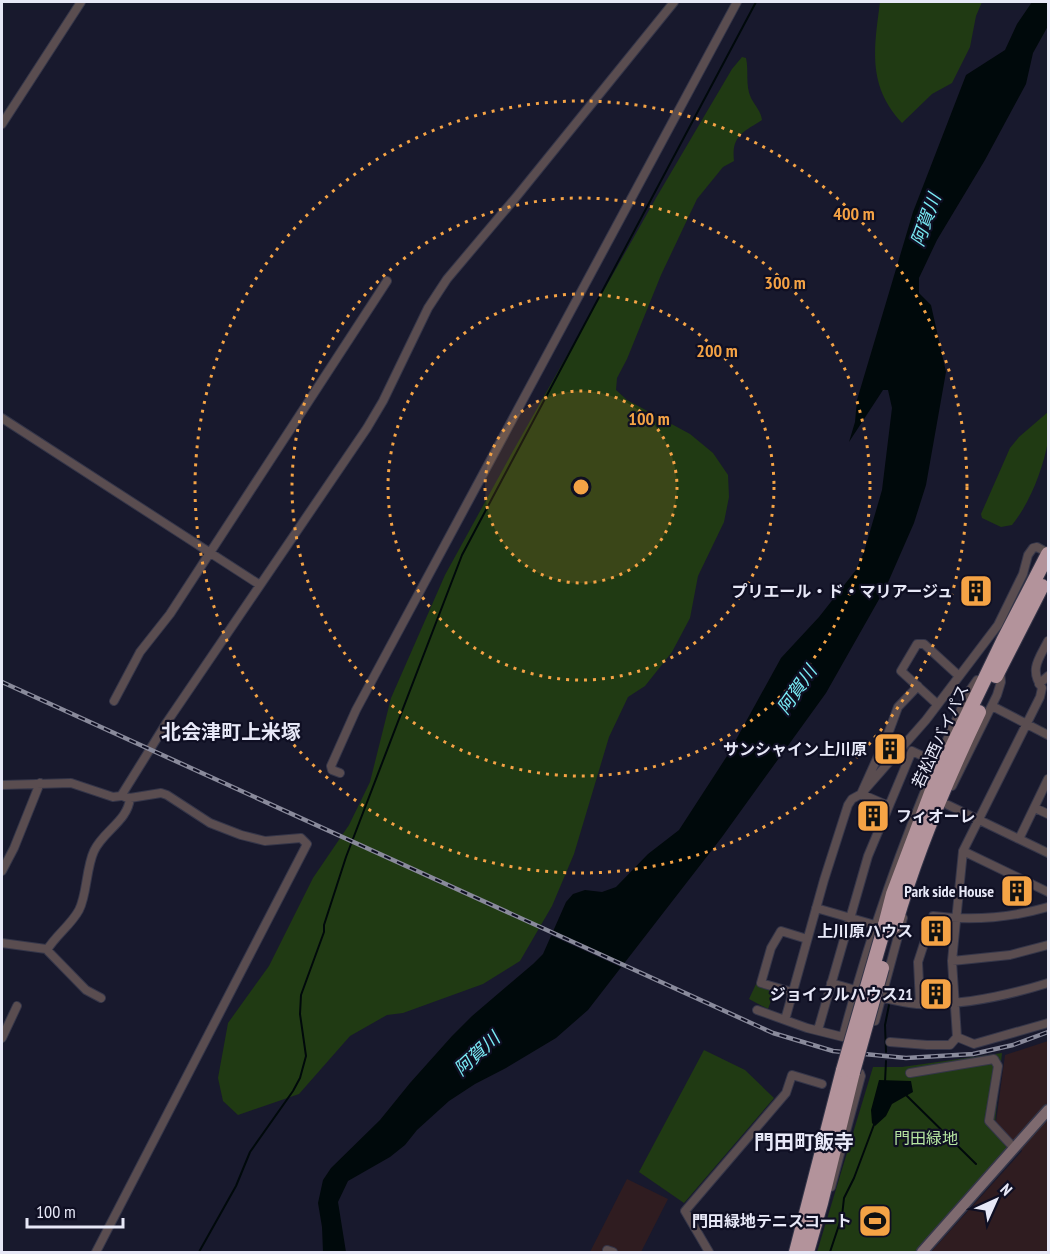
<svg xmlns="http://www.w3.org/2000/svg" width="1050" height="1254" font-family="'PT Sans Narrow','Noto Sans JP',sans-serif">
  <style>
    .industrial { fill: #2f1c20 }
    .green { fill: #203a13 }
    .water { fill: #00090b }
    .pier { fill: #18192d }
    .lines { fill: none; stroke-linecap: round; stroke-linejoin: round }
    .stream { stroke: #00090b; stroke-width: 2 }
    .street-casing { stroke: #353649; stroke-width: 10 }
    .secondary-casing { stroke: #353649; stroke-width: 13 }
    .highway-casing { stroke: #353649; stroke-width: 16 }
    .street { stroke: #5a4d50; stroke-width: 8 }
    .secondary { stroke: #7e6a6f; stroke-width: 10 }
    .highway { stroke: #b3939b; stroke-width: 14 }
    .rail-casing { stroke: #898a9b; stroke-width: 4.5 }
    .rail { stroke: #0f0f23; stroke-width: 2; stroke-dasharray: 7; stroke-linecap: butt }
    .highway-bridge-casing { stroke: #353649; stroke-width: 16; stroke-linecap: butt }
    .highway-bridge { stroke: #b3939b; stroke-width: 14 }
    .ring { fill: none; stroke: #f5a345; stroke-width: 3; stroke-dasharray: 3 6 }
    .labels { text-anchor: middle; stroke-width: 4.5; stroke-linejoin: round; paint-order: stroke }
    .poi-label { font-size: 16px; font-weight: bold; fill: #e7e8f7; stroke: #0f0f23; text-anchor: end }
    .street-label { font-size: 16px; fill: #e7e8f7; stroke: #0f0f23 }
    .park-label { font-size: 16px; fill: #b7e7a2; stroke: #0f0f23 }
    .water-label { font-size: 18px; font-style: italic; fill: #7aecf6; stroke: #0f0f23 }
    .quarter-label { font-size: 20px; font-weight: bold; fill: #e7e8f7; stroke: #0f0f23 }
    .centre { fill: #f5a345; stroke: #0f0f23; stroke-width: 3 }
    .ring-label { font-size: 18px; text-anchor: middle; font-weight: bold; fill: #f5a345; stroke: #0f0f23; stroke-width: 4.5; stroke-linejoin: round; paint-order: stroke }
  </style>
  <rect width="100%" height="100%" fill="#18192d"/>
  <!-- industrial -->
  <path class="industrial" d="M 1048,1041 L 1048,1252 L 931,1252 L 1022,1151 L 996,1122 L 1005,1055 Z
    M 627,1179 L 668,1199 L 641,1252 L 590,1252 Z"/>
  <!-- green -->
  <path class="green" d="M 880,2 L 982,2 L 976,16 L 970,47 L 952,83 L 932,94 L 902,123 C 867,85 874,49 880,2 Z
    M 742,57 L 746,58 C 749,71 745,85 751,98 C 755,106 761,111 762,120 C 744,132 731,135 734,161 L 723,167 L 697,199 L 661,275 L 627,359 L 617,378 L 616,390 L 627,400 L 690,434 L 713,453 L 728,475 L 729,497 L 724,522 L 698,576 L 690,618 L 672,652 L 645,686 L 628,697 L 609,737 L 574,854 L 552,906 L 520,961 L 483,984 L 403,1013 L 387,1015 L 350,1036 L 299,1094 L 238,1115 L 223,1101 L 218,1078 L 228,1023 L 269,966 L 313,878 L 349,825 L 370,782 L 391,698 L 445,575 L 513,451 L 656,198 L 732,69 Z
    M 1048,412 C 1049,421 1050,432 1048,441 C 1043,469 1030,503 1012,525 L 1001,527 L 982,518 L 981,514 L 1010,448 L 1019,437 Z
    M 756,984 L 775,990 L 768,1009 L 749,999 Z
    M 704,1050 L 745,1070 L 774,1098 L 684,1203 L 639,1172 Z
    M 1002,1053 L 995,1123 L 1015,1145 L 919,1252 L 817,1252 L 873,1067 L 902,1067 Z"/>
  <!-- water -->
  <path class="water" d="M 1032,2 L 1048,2 L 1048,26 L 1033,53 L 1026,84 L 985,160 L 937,240 L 919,278 L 919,293 L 931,305 L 946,372 L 926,485 L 914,523 L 886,587 L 826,693 L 722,837 L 588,1010 L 556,1038 L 506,1068 L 475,1084 L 449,1101 L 417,1130 L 405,1145 L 390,1157 L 348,1181 L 338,1202 L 346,1252 L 323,1252 L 322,1227 L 318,1203 L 323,1180 L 331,1168 L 380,1120 L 410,1083 L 452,1036 L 472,1016 L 533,964 L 543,954 L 566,902 L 573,894 L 585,890 L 602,892 L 616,887 L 648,854 L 679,830 L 727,756 L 781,658 L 819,617 L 856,570 L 864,552 L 882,490 L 892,408 L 888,390 L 883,390 L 849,442 L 855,422 L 857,400 L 913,212 L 966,75 L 1005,50 L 1017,24 Z
    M 879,1080 L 911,1081 L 913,1092 L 892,1104 L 886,1116 L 875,1126 L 872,1123 L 871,1110 Z"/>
  <!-- pier -->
  <path class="pier" d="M 550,930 L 626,965 L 623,968 L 548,934 Z"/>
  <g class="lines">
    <!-- stream -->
    <path class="stream" d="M 886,1052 L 885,1025 L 889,1005
      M 885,1082 L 886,1061
      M 905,1094 L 976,1164
      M 199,1252 L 236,1186 L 250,1152 L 293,1091 L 300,1078 L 306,1056 L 300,1014 L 301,995 L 324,932 L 324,925 L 346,857 L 462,555 L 756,2
      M 830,1252 L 842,1216 L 844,1198 L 854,1178 L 875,1122"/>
    <defs>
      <path id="street" d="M 2,124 L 81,2
        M 2,418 L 260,585
        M 1039,684 L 1048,676
        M 114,701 L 140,652 L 170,614 L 387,281
        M 937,704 L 901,671 L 917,644 L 924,644 L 959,676
        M 992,706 L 1048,735
        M 340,773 L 332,770 L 331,766 L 356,710 L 737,2
        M 2,785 L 71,783 L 113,797 L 121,796 L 167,722 L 367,428 L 383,401 L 428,308 L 447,279 L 517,196 L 674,2
        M 952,786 L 997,695 L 1001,682 L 1000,671
        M 948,805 L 1048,853
        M 889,806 L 861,794 L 888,734 L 898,707 L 918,686
        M 1035,808 L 1048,814
        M 1019,839 L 1048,779
        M 963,851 L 1048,892
        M 2,871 L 14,848 L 40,783
        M 816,908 L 875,925
        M 2,943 L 46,949 L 86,990 L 101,998
        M 47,950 C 56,935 71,925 79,910 C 87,895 86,868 94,851 C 103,831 128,821 130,798 L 125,797
        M 952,961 L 1010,955 L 1048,945
        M 831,983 L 859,991
        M 792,992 L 761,983 L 771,948 L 781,931 L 807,939
        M 876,996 C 889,999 903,1003 917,1004 C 962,1006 1006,996 1048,983
        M 920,1004 L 918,962 L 933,916 C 972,921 1010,918 1048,907
        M 757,1010 L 807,1028 L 843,1037 C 875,915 915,804 970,690 L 977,680 L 984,682
        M 785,1020 L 824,880 L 848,805 L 852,799 L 861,794 L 926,720 L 998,625 L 1023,574 L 1028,555 L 1033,548 L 1037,547 L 1048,553
        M 875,1021 L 903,918
        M 818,1030 L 868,856 L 912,751 L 935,762
        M 957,1037 L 974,1044 L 1048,1023
        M 2,1038 L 17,1006
        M 890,1042 L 927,1045 L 950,1045 L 957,1037 L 952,961 L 963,851 L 1040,697 L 1042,688 C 1029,669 1039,659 1048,641
        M 910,1073 L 994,1059 L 998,1066 L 989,1121 L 1014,1148
        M 831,1187 L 861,1076 L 860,1073 L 850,1069
        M 607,1250 L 613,1252
        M 96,1252 L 307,844 L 301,838 L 265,841 L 241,835 L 210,823 L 167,795 L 161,793 L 130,798
        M 709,1252 L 685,1211 L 786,1093 L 792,1075 L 822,1084"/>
      <path id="secondary" d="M 922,1252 L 1048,1110"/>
      <path id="highway" d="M 996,676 L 1042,586
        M 885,925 L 893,894 L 936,780 L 1003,641 L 1048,554
        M 895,925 C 916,852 946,781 979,712
        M 796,1252 L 843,1070
        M 807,1252 L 821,1203 L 853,1072"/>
    </defs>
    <!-- street casing -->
    <use href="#street" class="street-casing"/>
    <!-- secondary casing -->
    <use href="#secondary" class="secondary-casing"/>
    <!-- highway casing -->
    <use href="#highway" class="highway-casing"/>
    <!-- street -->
    <use href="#street" class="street"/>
    <!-- secondary -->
    <use href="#secondary" class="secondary"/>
    <!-- highway -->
    <use href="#highway" class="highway"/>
    <defs>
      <path id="rail" d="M 2,682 L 773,1033 L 833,1051 L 906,1058 L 973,1054 L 1013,1045 L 1048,1032"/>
    </defs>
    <!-- rail casing -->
    <use href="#rail" class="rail-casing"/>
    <!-- rail -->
    <use href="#rail" class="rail"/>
    <defs>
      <path id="highway-bridge" d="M 843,1070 L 885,925
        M 853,1072 L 882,968"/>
    </defs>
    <!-- highway-bridge casing -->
    <use href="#highway-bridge" class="highway-bridge-casing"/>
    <!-- highway-bridge -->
    <use href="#highway-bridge" class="highway-bridge"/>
  </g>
  <!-- distance rings -->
  <circle cx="581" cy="487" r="96" fill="#f5a345" fill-opacity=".12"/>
  <g class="ring">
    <circle cx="581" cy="487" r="96"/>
    <circle cx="581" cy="487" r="193"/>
    <circle cx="581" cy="487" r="289"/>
    <circle cx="581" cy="487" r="386"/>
  </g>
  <!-- icons -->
  <defs>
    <symbol id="building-square" viewBox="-11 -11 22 22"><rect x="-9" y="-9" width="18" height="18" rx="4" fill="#f5a345" stroke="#0f0f23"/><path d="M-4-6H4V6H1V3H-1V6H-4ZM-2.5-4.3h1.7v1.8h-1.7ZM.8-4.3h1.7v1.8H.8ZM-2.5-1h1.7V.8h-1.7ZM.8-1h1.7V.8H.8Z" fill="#111"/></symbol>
    <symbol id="stadium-square" viewBox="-11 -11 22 22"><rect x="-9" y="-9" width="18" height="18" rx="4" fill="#f5a345" stroke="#0f0f23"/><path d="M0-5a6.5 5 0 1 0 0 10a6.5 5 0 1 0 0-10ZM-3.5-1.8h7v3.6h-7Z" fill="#111"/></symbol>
  </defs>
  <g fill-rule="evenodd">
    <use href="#building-square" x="957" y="572" width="38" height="38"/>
    <use href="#building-square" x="871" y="730" width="38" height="38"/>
    <use href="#building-square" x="854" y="797" width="38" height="38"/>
    <use href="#building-square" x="998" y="872" width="38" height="38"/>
    <use href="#building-square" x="917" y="912" width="38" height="38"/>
    <use href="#building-square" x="917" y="975" width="38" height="38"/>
    <use href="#stadium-square" x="856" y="1202" width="38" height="38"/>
  </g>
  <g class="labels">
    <!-- poi labels -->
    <g class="poi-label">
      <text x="953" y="597">プリエール・ド・マリアージュ</text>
      <text x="867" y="755">サンシャイン上川原</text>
      <text x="896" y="822" text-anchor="start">フィオーレ</text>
      <text x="994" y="897">Park side House</text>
      <text x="913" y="937">上川原ハウス</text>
      <text x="913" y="1000">ジョイフルハウス21</text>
      <text x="852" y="1227">門田緑地テニスコート</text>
    </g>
    <!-- street labels -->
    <g class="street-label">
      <text transform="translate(940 736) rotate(-65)" y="6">若松西バイパス</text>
    </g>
    <!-- park labels -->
    <g class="park-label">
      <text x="926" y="1144">門田緑地</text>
    </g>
    <!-- water labels -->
    <g class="water-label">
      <text transform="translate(926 220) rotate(-70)" y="6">阿賀川</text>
      <text transform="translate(797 690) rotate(-55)" y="6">阿賀川</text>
      <text transform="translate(477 1054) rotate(-43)" y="6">阿賀川</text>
    </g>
    <!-- quarter labels -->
    <g class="quarter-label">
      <text x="231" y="739">北会津町上米塚</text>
      <text x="804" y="1149">門田町飯寺</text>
    </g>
  </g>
  <circle cx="581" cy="487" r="9" class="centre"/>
  <g class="ring-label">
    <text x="854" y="220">400 m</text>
    <text x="785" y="289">300 m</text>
    <text x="717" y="357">200 m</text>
    <text x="649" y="425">100 m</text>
  </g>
  <!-- border -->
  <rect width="1050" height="1254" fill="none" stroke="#e7e8f7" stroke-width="6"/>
  <!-- north arrow -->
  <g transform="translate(996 1200) rotate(45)" stroke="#0f0f23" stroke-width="4.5" paint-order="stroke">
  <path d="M0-4.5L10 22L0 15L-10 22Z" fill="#e7e8f7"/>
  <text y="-9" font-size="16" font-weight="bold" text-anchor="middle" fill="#e7e8f7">N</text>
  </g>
  <!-- scale -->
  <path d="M27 1218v9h96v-9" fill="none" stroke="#e7e8f7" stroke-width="3"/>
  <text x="36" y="1218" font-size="18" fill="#e7e8f7" stroke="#0f0f23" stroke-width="4.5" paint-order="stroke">100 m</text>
</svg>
